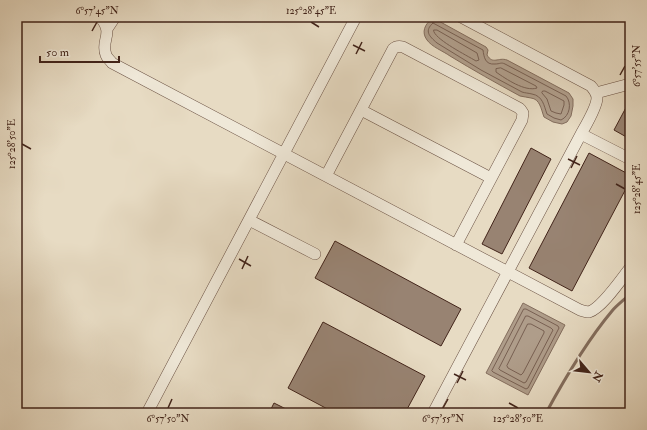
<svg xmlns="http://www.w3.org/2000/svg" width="647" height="430" font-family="'IM FELL Double Pica',serif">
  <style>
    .water { fill: #af9d8a; stroke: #836d5d }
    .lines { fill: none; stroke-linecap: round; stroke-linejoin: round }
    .shore { stroke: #786052; stroke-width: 1 }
    .stream { stroke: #836d5d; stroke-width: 3 }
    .building { fill: #988372; stroke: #42241a }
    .minor-casing { stroke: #6b5244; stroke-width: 12 }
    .minor { stroke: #efe8d8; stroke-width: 11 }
    .ticks { fill: none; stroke: #42241a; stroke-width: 1.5 }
    .neatline { fill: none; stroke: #42241a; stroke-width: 1.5 }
    .ticks-label { font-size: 10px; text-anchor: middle; fill: #42241a }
  </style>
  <rect width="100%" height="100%" fill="#e7dbc3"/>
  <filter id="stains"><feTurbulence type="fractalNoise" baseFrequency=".005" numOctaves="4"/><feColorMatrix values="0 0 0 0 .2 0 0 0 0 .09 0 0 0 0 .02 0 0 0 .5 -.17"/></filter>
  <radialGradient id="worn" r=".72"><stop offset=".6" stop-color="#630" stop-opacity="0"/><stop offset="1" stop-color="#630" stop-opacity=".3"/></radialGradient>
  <!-- water -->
  <path class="water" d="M 432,19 L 435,19 L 486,47 L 488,50 L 487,55 C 493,65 498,57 507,60 L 569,93 L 573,99 L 573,106 L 571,116 L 567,122 L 562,124 L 553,122 L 544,117 C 541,109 540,99 531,98 C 527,97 524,97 520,96 C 496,83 473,70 450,56 C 443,51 432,47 427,40 C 421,32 425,24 432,19 Z
    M 523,303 L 565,325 L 528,395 L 486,373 Z"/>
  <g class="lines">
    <!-- shore -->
    <path class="shore" d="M 433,23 L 483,50 C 484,57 485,65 495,64 C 500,64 501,62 505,64 L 566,96 C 572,103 570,116 561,120 L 554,118 L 547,114 C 544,106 543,96 532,94 C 528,93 525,93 522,92 L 481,70 L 437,43 C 429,36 424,31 433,23 Z
      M 434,30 L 437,30 L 477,53 L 479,60 L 476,61 C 466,55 438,41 434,32 Z
      M 501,68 L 536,86 L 537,88 C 525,92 506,79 496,72 L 496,69 Z
      M 543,91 L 545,91 L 564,101 L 564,105 L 561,114 L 556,113 L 551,111 L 547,99 L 542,93 Z
      M 524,309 L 526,309 L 558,326 L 559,328 L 528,388 L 526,389 L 493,372 L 492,371 Z
      M 526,316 L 528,316 L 551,328 L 553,330 L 526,382 L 524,383 L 500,370 L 499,369 Z
      M 528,324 L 531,324 L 544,331 L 544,333 L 523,373 L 521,375 L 508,368 L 507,366 Z"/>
    <!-- stream -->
    <path class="stream" d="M 546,413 C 565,378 586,342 612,311 C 617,305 624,300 630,294"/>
  </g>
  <!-- building -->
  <path class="building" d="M 630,100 L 630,139 L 614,130 Z
    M 531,148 L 551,159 L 502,254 L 482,244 Z
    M 589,153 L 630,175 L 630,181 L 572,291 L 529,268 Z
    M 335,241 L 461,309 L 441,346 L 315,278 Z
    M 323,322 L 425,376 L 405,413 L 335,413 L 288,388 Z
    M 274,403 L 294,413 L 269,413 Z"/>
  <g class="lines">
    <defs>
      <path id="minor" d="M 100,17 C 115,34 100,40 106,55 C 107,58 110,60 112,63 L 580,310 C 583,311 586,312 589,312 C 602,308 622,278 630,268
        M 107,29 L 115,17
        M 596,93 L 626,85
        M 361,110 L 491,178
        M 581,134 L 630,159
        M 326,176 L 393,49 C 396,46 399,46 403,47 L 519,108 L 521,110 L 523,113 L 522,120 L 456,245
        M 249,220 L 315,254
        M 147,413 L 356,17
        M 433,413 L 581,134 C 586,125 597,107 597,98 C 597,93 594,90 591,86 L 461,17"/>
    </defs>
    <!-- minor casing -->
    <use href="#minor" class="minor-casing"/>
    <!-- minor -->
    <use href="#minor" class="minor"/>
  </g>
  <!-- ticks -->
  <path class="ticks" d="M 311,22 L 319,27M 92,31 L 97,22M 353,45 L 365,51M 356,54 L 362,42M 620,75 L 625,66M 22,144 L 31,149M 568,159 L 580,165M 571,168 L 577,156M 616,184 L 625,189M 239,259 L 251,266M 242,269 L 248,256M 454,374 L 466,380M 457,383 L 463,371M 509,403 L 518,408M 168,408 L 172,399M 443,408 L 448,399"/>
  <!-- margin -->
  <rect width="647" height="430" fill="none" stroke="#e7dbc3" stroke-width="44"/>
  <!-- north arrow -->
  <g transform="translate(589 372) rotate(118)" stroke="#efe8d8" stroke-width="3" paint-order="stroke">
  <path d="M0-3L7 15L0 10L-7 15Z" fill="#42241a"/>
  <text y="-6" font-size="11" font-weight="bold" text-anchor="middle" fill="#42241a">N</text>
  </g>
  <!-- scale -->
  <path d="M40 56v6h79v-6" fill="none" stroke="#42241a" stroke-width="2"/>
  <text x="46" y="56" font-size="12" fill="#42241a" stroke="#efe8d8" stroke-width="3" paint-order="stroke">50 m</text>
  <rect x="22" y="22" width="603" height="386" class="neatline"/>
  <g class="ticks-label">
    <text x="97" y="14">6°57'45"N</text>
    <text x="311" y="14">125°28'45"E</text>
    <text transform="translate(636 66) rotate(-90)" y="4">6°57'55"N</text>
    <text transform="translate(11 144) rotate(-90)" y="4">125°28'50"E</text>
    <text transform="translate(636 189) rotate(-90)" y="4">125°28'45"E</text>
    <text x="168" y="422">6°57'50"N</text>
    <text x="443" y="422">6°57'55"N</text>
    <text x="518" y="422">125°28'50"E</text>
  </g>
  <rect width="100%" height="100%" filter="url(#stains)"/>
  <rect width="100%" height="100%" fill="url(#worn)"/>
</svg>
